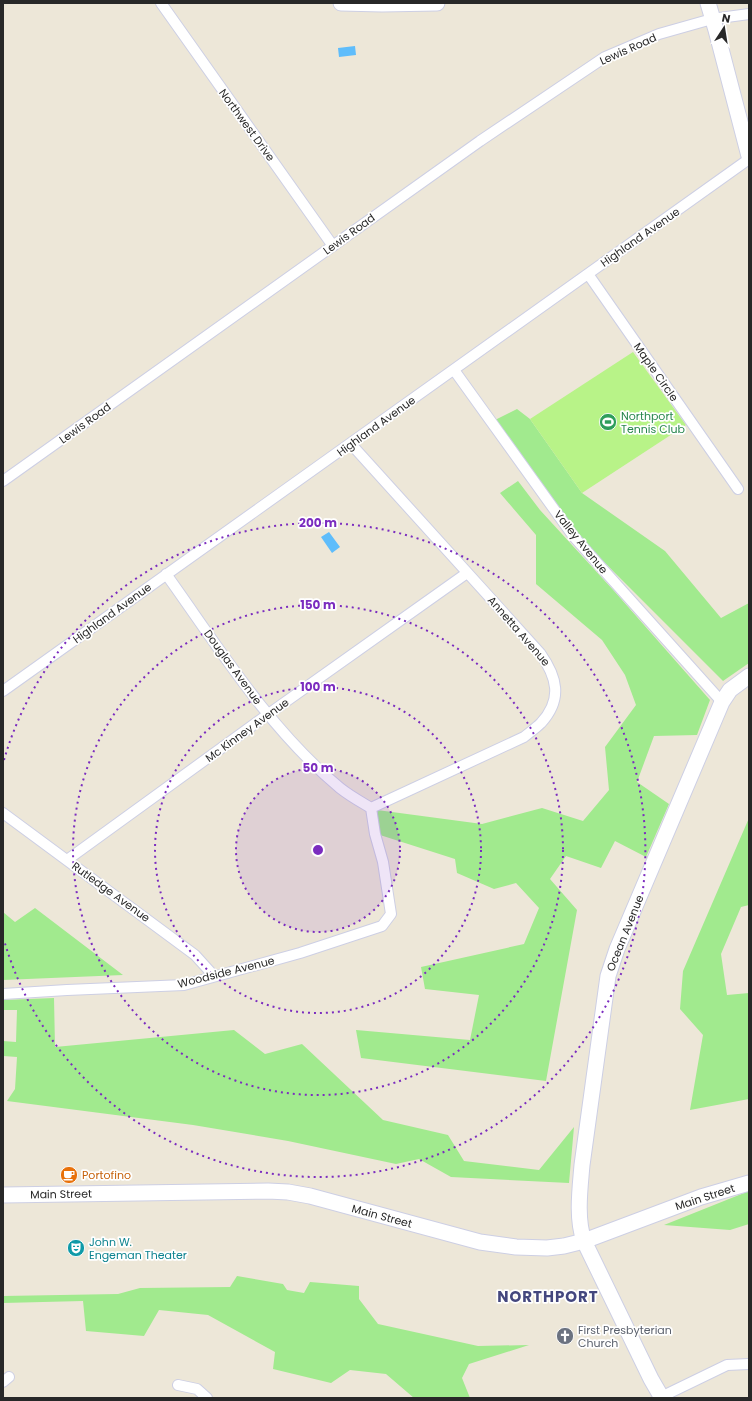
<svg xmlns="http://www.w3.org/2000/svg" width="752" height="1401" font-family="Poppins,sans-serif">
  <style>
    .green { fill: #a1ea8e }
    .pitch { fill: #b8f388 }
    .water { fill: #5fbdfb }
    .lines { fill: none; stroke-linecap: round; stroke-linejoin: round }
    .minor-casing { stroke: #cdcfe4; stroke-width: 12 }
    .secondary-casing { stroke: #cdcfe4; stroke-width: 17 }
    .minor { stroke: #fff; stroke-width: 10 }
    .secondary { stroke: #fff; stroke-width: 15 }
    .ring { fill: none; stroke: #7b2cbf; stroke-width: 2; stroke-dasharray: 2 4 }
    .labels { text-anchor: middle; stroke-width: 3.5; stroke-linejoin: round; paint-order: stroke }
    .street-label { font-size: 11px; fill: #282828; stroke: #fff }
    .leisure-label { font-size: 11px; fill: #27864d; stroke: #fff; text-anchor: start }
    .food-label { font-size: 11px; fill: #c56008; stroke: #fff; text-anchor: start }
    .culture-label { font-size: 11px; fill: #0d838f; stroke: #fff; text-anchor: start }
    .worship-label { font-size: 11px; fill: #5b616d; stroke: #fff; text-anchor: start }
    .district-label { font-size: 15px; font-weight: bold; letter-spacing: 1px; fill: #44477e; stroke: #fff }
    .centre { fill: #7b2cbf; stroke: #fff; stroke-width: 2 }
    .ring-label { font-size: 12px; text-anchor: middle; font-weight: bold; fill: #7b2cbf; stroke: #fff; stroke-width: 3.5; stroke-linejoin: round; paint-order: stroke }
  </style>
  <rect width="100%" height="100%" fill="#ede7d8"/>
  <!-- green -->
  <path class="green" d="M 517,409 L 530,419 L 582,493 L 665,551 L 721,618 L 749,603 L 749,663 L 723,681 L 575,533 L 495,420 Z
    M 518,481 L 540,510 L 615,592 L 710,700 L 697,735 L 654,736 L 637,782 L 669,804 L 646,857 L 615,841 L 601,868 L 566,856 L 550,879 L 577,910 L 546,1081 L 361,1058 L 356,1030 L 470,1040 L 479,995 L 425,989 L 421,967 L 524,944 L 539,908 L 516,883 L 494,889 L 457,873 L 455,859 L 380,835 L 377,810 L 482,824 L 542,808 L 583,821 L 609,790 L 605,747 L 636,705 L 625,675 L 602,640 L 536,584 L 536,535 L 500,493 Z
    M 749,818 L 749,905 L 741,907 L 721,954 L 727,995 L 749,993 L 749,1099 L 690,1110 L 703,1035 L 680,1009 L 683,971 Z
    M 35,908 L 123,975 L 3,980 L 3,912 L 15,922 Z
    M 54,998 L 55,1047 L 234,1030 L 265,1054 L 302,1044 L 383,1120 L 448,1135 L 464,1161 L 539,1170 L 574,1127 L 569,1183 L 451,1177 L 419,1159 L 396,1164 L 288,1141 L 193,1125 L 7,1101 L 15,1089 L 17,1057 L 3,1056 L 3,1041 L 16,1042 L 17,1010 L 3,1010 L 3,1000 Z
    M 749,1191 L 749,1224 L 730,1230 L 664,1225 Z
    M 237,1276 L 283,1284 L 287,1290 L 304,1293 L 310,1282 L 359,1286 L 359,1299 L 378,1324 L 478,1346 L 529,1345 L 469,1364 L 462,1378 L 470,1398 L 414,1398 L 386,1374 L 350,1370 L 331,1383 L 273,1369 L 275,1352 L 208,1315 L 159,1310 L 144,1336 L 86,1331 L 83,1301 L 3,1303 L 3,1296 L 118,1294 L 140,1288 L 230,1287 Z"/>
  <!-- pitch -->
  <path class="pitch" d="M 633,352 L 686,425 L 582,493 L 530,419 Z"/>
  <!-- water -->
  <path class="water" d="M 355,46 L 356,55 L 339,57 L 338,48 Z
    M 329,532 L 340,547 L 332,553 L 321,537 Z"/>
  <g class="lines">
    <defs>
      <path id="minor" d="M 161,3 L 333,246
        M 588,274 L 738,489
        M 454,370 L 574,537 L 722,702
        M 351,444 L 540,653 C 557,677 563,699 541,723 C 536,728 530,732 524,737 L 371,808
        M 3,481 L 480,141 L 605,57 L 659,34 L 712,19 L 749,14
        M 3,691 L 749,159
        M 3,813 L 195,955 L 214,976
        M 67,860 L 267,715 L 467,573
        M 3,994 L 67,990 L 184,985 L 300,953 L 382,926 L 391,914 L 383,862 L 375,834 L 371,808 C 361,802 350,796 340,788 C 269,729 219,648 166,574
        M 3,1382 L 9,1377
        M 178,1385 L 197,1389 L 207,1398
        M 661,1397 L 727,1365 L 749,1364"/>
      <path id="secondary" d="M 341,3 L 382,4 L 437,3
        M 708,3 L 716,30 L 749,156
        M 3,1195 L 268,1191 L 288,1192 L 310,1196 L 480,1242 L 516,1247 L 547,1248 L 564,1246 L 584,1241 L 701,1197 L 749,1183
        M 662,1398 L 651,1379 L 584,1241 C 576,1218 580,1189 582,1165 L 608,976 L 617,949 L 722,702 L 730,690 L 749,676"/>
    </defs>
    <!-- minor casing -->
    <use href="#minor" class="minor-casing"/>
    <!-- secondary casing -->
    <use href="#secondary" class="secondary-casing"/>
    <!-- minor -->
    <use href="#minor" class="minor"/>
    <!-- secondary -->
    <use href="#secondary" class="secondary"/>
  </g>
  <!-- distance rings -->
  <circle cx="318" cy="850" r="82" fill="#7b2cbf" fill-opacity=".12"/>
  <g class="ring">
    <circle cx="318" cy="850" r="82"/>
    <circle cx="318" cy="850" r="163"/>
    <circle cx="318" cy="850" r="245"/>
    <path d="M4 760A327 327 0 1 1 4 940"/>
  </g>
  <!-- icons -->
  <defs>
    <symbol id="stadium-disc" viewBox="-11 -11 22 22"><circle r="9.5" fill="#2e9e5b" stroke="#fff"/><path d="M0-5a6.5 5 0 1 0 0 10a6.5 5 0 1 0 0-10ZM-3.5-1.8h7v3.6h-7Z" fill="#fff"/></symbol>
    <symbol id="cafe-disc" viewBox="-11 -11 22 22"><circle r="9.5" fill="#e8710a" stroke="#fff"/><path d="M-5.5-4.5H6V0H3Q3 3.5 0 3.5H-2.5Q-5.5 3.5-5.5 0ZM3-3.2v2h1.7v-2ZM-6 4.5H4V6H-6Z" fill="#fff"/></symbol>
    <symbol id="theatre-disc" viewBox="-11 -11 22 22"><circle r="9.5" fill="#0f9aa8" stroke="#fff"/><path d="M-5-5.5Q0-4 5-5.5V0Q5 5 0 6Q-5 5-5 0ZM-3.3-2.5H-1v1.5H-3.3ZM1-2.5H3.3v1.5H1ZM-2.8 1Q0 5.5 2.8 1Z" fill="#fff"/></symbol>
    <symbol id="church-disc" viewBox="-11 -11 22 22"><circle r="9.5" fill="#6b7280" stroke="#fff"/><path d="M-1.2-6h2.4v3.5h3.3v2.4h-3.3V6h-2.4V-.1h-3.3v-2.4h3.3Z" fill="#fff"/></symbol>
  </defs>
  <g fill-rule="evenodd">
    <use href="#stadium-disc" x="598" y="412" width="20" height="20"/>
    <use href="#cafe-disc" x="59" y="1165" width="20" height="20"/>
    <use href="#theatre-disc" x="66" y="1238" width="20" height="20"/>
    <use href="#church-disc" x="555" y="1326" width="20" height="20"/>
  </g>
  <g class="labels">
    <!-- street labels -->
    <g class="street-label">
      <text transform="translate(628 49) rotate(-24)" y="4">Lewis Road</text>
      <text transform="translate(247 125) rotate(54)" y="4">Northwest Drive</text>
      <text transform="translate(349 234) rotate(-36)" y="4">Lewis Road</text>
      <text transform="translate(640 237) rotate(-35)" y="4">Highland Avenue</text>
      <text transform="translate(656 372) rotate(55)" y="4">Maple Circle</text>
      <text transform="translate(85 423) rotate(-36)" y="4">Lewis Road</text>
      <text transform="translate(376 426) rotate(-36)" y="4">Highland Avenue</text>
      <text transform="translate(581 542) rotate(51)" y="4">Valley Avenue</text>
      <text transform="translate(112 613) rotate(-36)" y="4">Highland Avenue</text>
      <text transform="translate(519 631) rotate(49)" y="4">Annetta Avenue</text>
      <text transform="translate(233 667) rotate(54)" y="4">Douglas Avenue</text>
      <text transform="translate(247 730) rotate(-36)" y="4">Mc Kinney Avenue</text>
      <text transform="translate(111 892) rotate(36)" y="4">Rutledge Avenue</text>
      <text transform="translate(625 933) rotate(-68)" y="4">Ocean Avenue</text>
      <text transform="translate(226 972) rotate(-14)" y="4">Woodside Avenue</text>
      <text transform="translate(61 1194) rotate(-1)" y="4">Main Street</text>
      <text transform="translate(705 1197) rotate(-18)" y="4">Main Street</text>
      <text transform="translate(382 1216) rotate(15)" y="4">Main Street</text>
    </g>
    <!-- leisure labels -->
    <g class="leisure-label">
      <text x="621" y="420">Northport<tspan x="621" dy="13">Tennis Club</tspan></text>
    </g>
    <!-- food labels -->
    <g class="food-label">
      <text x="82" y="1179">Portofino</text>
    </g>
    <!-- culture labels -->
    <g class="culture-label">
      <text x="89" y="1246">John W.<tspan x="89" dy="13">Engeman Theater</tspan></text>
    </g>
    <!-- worship labels -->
    <g class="worship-label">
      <text x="578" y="1334">First Presbyterian<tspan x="578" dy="13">Church</tspan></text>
    </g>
    <!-- district labels -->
    <g class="district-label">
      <text x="548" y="1302">NORTHPORT</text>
    </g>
  </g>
  <circle cx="318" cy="850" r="6" class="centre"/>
  <g class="ring-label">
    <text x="318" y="527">200 m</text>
    <text x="318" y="609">150 m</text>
    <text x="318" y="691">100 m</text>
    <text x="318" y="772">50 m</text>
  </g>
  <!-- border -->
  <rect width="752" height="1401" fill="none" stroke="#282828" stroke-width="8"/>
  <!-- north arrow -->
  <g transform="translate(724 28) rotate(12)" stroke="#ffffff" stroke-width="3" paint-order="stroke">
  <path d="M0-3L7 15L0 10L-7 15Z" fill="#282828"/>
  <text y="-6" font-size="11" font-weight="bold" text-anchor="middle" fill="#282828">N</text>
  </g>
</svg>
